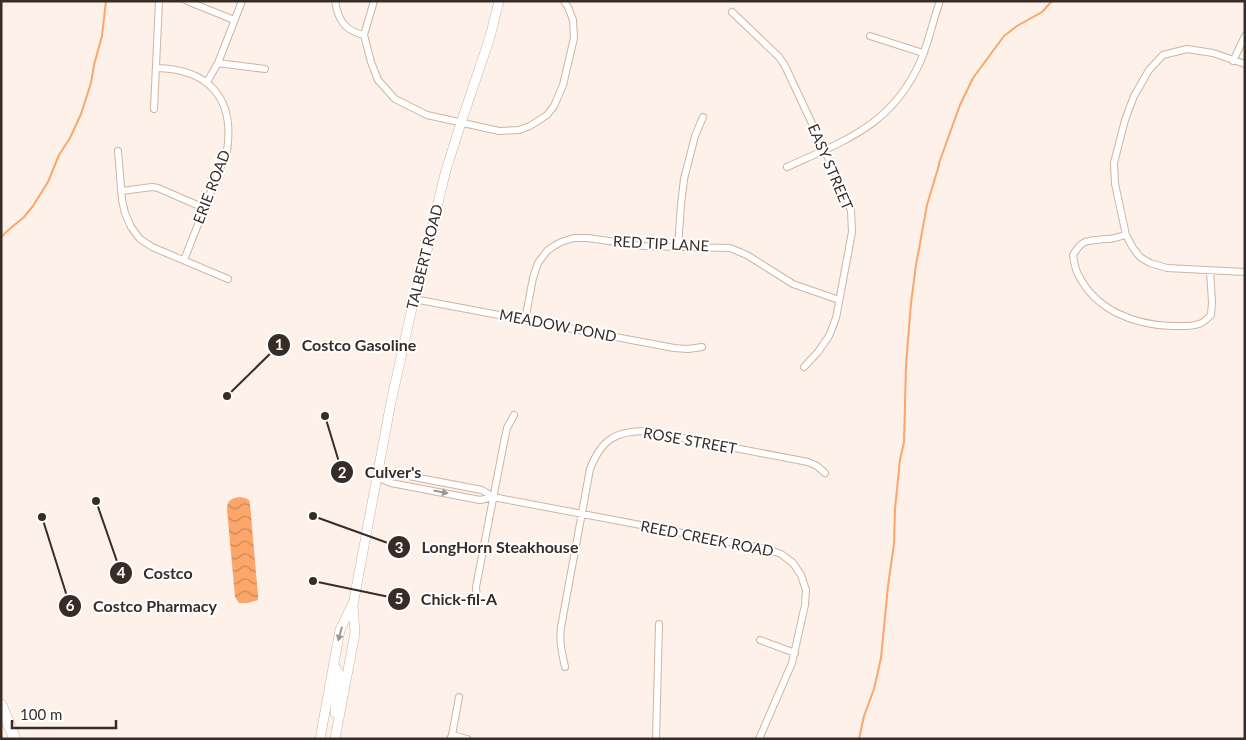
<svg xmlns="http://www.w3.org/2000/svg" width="1246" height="740" font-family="Lato,sans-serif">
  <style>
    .water { fill: url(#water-waves) }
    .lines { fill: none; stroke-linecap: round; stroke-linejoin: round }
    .stream { stroke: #fca669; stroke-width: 2 }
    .street-casing { stroke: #d0b4a1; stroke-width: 8 }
    .secondary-casing { stroke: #d0b4a1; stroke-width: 10 }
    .highway-casing { stroke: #d0b4a1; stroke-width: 12 }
    .street { stroke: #fff; stroke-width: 6 }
    .secondary { stroke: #fff; stroke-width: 9 }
    .highway { stroke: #fff; stroke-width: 11 }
    .oneway { fill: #9c9692 }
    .labels { text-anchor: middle; stroke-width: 4; stroke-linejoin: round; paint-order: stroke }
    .street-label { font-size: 15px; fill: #382d26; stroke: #fff }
    .leader { fill: none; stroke: #382d26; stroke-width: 2 }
    .callout-dot { fill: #382d26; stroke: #fff; stroke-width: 2 }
    .mark-label { font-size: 15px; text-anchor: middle; font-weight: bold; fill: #fff }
    .callout-label { font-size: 16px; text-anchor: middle; font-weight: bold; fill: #382d26; stroke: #fff; stroke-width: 4; stroke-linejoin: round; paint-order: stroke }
  </style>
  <defs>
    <pattern id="water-waves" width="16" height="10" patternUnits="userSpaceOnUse" patternTransform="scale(1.25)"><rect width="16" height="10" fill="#fca669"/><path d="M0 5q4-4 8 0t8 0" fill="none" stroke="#cd8856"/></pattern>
  </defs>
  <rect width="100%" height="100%" fill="#fdf1e9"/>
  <!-- water -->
  <path class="water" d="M 240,497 L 245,498 L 249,500 L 250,504 L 258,596 L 258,600 L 248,603 L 239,603 L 235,597 L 227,509 C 227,500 232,498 240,497 Z"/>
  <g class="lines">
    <!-- stream -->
    <path class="stream" d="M 1,238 L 5,233 L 24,217 L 33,206 L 48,182 L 59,155 L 70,138 L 81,114 L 91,83 L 94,65 L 102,36 L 106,1
      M 859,739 L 864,716 L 874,689 L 881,658 L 888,586 L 894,544 L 895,509 L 900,460 L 904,442 L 906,365 L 911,303 L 916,265 L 927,205 L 939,165 L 939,163 L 960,105 L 973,78 L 1004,36 L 1017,26 L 1042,12 L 1052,1"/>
    <defs>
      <path id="street" d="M 187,1 L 234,20
        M 335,1 C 338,20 345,31 364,35
        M 374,1 L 364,35 L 371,62 L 378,80 L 395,99 L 427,115 L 499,131 L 519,130 L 530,126 L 547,115 L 554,106 L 563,85 L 574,38 L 573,20 L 568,7 L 564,1
        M 732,12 L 779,57 L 785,66 L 846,196 L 851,211 L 852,232 L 836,318 L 829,336 L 818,352 L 804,367
        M 870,36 L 923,53
        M 1233,61 L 1245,36
        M 218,63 L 265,69
        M 1245,64 L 1213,53 L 1187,49 L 1163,55 L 1149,70 L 1134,96 L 1125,120 L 1114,163 L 1115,184 L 1126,235 L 1133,248 L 1140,257 L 1150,263 L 1167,268 L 1245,272
        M 156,68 C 209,69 235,98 227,151 L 184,260
        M 207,82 L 218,63 L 242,1
        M 154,109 L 159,1
        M 118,151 L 122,200 L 125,213 L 131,227 L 140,239 L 152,247 L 228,279
        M 787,167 C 846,140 893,125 921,60 C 929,41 933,20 940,1
        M 122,191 L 152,187 L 158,188 L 204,208
        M 1126,235 C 1120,236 1113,239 1107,239 C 1088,241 1083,238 1073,255 C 1074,262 1075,269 1078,274 C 1095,310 1134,325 1172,326 C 1180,326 1191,327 1199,324 C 1203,323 1208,318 1211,315 L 1212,302 L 1210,271
        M 678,247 L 681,204 L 684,179 L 695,136 L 703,117
        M 414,299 L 674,348 L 688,349 L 702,347
        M 525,320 L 533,278 L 538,263 L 547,251 L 554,246 L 561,242 L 574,238 L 588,238 L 644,246 L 730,248 L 747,255 L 793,284 L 839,300
        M 377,477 L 391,483 L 480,500 L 493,497 L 767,549 L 781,554 L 793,563 L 801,575 L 806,590 L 805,605 L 792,663 L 759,739
        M 377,477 L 393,473 L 482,490 L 493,497
        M 477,600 L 476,587 L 504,442 L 507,428 L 514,415
        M 760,640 L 795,653
        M 565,667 C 562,653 559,641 561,627 L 590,469 C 601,440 615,431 646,431 L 808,462 L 817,466 L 825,473
        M 452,735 L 467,739
        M 450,739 L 452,735 L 459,697
        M 656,739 L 659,624"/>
      <path id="secondary" d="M 333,666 L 336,668 L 339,674 L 336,694 L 335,713
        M 320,739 L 340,630 L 352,605
        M 335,739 L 355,633 L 353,605 L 391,402 L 414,299 L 425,260 L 436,211 L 446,170 L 461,123 L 490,37 L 499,1"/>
      <path id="highway" d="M 1,705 L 15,739"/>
    </defs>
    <!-- street casing -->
    <use href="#street" class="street-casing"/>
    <!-- secondary casing -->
    <use href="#secondary" class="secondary-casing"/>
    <!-- highway casing -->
    <use href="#highway" class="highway-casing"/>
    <!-- street -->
    <use href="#street" class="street"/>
    <!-- secondary -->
    <use href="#secondary" class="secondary"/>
    <!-- highway -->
    <use href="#highway" class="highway"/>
  </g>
  <!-- one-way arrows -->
  <defs><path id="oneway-solid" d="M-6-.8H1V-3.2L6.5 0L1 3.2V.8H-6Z" transform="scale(1.25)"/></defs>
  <g class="oneway">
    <use href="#oneway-solid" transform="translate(441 492) rotate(11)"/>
    <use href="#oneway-solid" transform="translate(340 634) rotate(105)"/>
  </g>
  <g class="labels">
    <!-- street labels -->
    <g class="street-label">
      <text transform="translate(830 167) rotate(67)" y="5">EASY STREET</text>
      <text transform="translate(212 187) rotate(-69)" y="5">ERIE ROAD</text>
      <text transform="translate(661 244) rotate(3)" y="5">RED TIP LANE</text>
      <text transform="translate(425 257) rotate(-76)" y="5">TALBERT ROAD</text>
      <text transform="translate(558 326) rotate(11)" y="5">MEADOW POND</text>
      <text transform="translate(690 441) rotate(10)" y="5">ROSE STREET</text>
      <text transform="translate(707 539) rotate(11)" y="5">REED CREEK ROAD</text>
    </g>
  </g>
  <!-- callouts -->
  <path class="leader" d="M227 396L279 345M325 416L342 472M313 516L399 547M96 501L121 573M313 581L399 599M42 517L70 606"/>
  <g class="callout-dot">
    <circle cx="227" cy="396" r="5"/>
    <circle cx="325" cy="416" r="5"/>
    <circle cx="313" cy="516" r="5"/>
    <circle cx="96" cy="501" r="5"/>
    <circle cx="313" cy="581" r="5"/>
    <circle cx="42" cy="517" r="5"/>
    <circle cx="279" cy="345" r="12"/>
    <circle cx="342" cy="472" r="12"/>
    <circle cx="399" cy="547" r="12"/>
    <circle cx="121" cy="573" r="12"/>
    <circle cx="399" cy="599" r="12"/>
    <circle cx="70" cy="606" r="12"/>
  </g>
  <g class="mark-label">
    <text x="279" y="350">1</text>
    <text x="342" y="478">2</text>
    <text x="399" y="553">3</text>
    <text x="121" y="578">4</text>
    <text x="399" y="604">5</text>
    <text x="70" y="611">6</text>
  </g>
  <g class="callout-label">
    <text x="359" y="351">Costco Gasoline</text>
    <text x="393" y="478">Culver's</text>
    <text x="500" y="553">LongHorn Steakhouse</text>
    <text x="168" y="579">Costco</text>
    <text x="459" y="605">Chick-fil-A</text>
    <text x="155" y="612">Costco Pharmacy</text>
  </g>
  <!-- border -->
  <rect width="1246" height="740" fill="none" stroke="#382d26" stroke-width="5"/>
  <!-- scale -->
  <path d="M12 720v8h104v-8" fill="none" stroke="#382d26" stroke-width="2.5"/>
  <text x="20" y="720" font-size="15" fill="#382d26" stroke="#ffffff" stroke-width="4" paint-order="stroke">100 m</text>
</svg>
